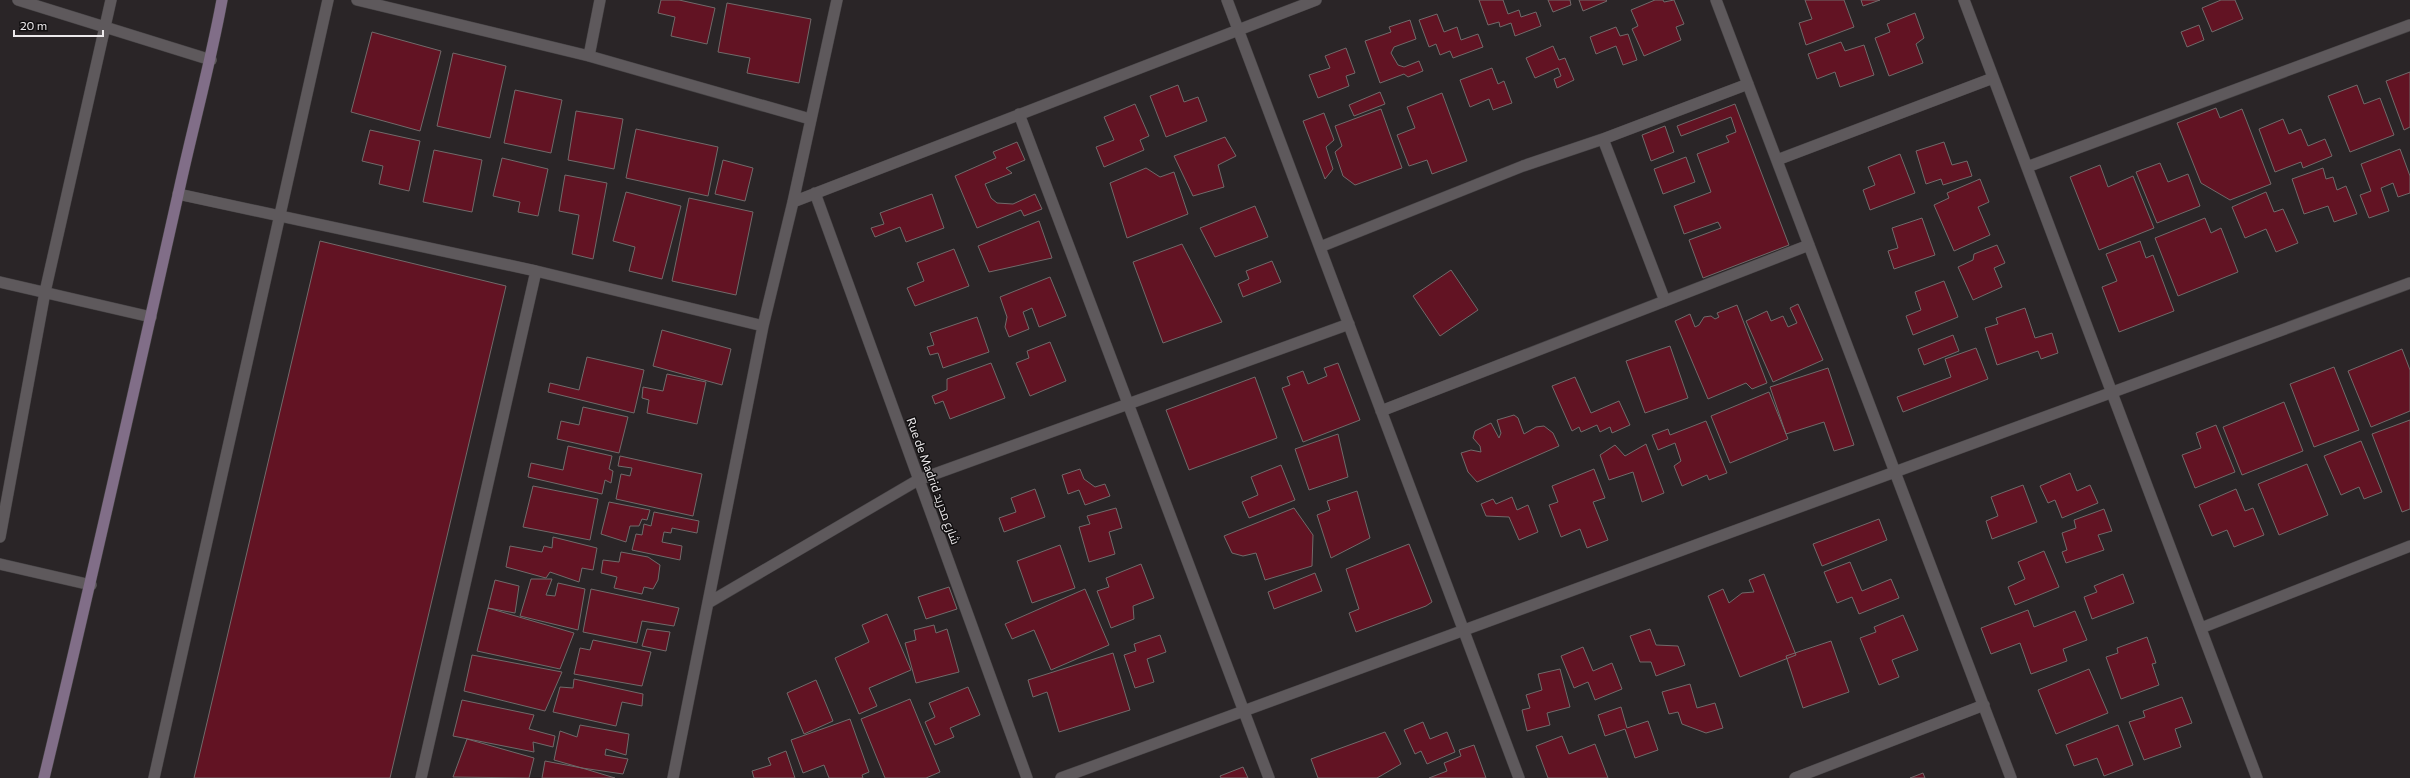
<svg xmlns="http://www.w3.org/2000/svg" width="2410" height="778" font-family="Commissioner,Cairo,sans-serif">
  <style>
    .building { fill: #621323; stroke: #716a6a }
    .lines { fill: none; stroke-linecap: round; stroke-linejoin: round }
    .minor-casing { stroke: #464345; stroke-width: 12 }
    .secondary-casing { stroke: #464345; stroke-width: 12 }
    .minor { stroke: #5e595c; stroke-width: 11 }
    .secondary { stroke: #816e88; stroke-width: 11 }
    .labels { text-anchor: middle; stroke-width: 3; stroke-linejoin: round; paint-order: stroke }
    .street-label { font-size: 12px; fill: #ece9eb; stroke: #110f10 }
  </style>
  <rect width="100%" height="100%" fill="#2a2527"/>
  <!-- building -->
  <path class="building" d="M 661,0 L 679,0 L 715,8 L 707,44 L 671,36 L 675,17 L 658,13 Z
    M 1479,0 L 1503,0 L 1508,14 L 1519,10 L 1521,17 L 1536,12 L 1541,26 L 1515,36 L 1511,23 L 1500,27 L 1499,22 L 1488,25 Z
    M 1548,0 L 1570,0 L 1571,5 L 1553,12 Z
    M 1579,0 L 1606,0 L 1607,1 L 1583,11 Z
    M 1655,0 L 1663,0 L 1664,2 L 1674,0 L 1684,24 L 1676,27 L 1681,40 L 1644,56 L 1632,29 L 1638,26 L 1631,10 Z
    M 1805,0 L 1844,0 L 1854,27 L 1806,45 L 1799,23 L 1812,19 Z
    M 1861,0 L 1880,0 L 1863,6 Z
    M 2221,0 L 2235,0 L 2243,19 L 2212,32 L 2202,8 Z
    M 727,3 L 811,19 L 799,83 L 747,73 L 750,58 L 718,52 Z
    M 1915,13 L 1924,38 L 1916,44 L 1923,63 L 1889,76 L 1875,38 L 1890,32 L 1887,24 Z
    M 1437,14 L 1444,32 L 1457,27 L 1461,40 L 1478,34 L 1483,47 L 1453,58 L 1450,51 L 1440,55 L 1436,44 L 1429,47 L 1419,20 Z
    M 1410,20 L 1416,39 L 1394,47 L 1391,53 L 1398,65 L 1404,67 L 1419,61 L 1423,71 L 1408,77 L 1404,74 L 1380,83 L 1365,41 L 1391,32 L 1389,27 Z
    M 2199,25 L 2204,40 L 2187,47 L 2181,32 Z
    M 1616,27 L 1620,36 L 1628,34 L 1637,60 L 1623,65 L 1616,46 L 1596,54 L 1590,37 Z
    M 372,32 L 441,51 L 420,131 L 351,112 Z
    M 1841,42 L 1845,51 L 1864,45 L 1874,75 L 1840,87 L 1835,72 L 1817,79 L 1808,54 Z
    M 1553,46 L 1559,60 L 1565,58 L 1574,80 L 1557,88 L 1554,79 L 1561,76 L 1558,68 L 1535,78 L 1526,58 Z
    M 1346,48 L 1355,73 L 1346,76 L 1349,86 L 1318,98 L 1309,75 L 1330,68 L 1325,56 Z
    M 453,53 L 506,66 L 490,138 L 437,126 Z
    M 1492,68 L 1498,84 L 1504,81 L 1512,103 L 1493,110 L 1489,99 L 1470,107 L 1460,80 Z
    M 2410,72 L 2410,127 L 2404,130 L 2386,81 Z
    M 1178,85 L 1184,102 L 1198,97 L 1207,121 L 1166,137 L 1150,96 Z
    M 2357,85 L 2364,104 L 2380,98 L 2394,135 L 2350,152 L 2328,96 Z
    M 515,90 L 562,100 L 551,153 L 504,143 Z
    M 1380,92 L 1385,104 L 1354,116 L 1349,105 Z
    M 1442,93 L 1467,161 L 1432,174 L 1427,160 L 1409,166 L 1397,135 L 1415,128 L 1407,107 Z
    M 1135,104 L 1149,136 L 1140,140 L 1144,150 L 1104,167 L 1096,147 L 1114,140 L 1104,117 Z
    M 1735,104 L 1789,245 L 1703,278 L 1689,240 L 1721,228 L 1718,222 L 1684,234 L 1674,206 L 1711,192 L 1697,154 L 1729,142 L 1726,136 L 1736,132 L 1731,117 L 1681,136 L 1677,126 Z
    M 2216,108 L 2220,118 L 2242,109 L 2271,184 L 2230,200 L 2201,183 L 2177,123 Z
    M 1381,109 L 1402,168 L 1355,185 L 1343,176 L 1335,152 L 1342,146 L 1335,126 Z
    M 576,111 L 623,119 L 614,169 L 568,160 Z
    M 1324,113 L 1334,140 L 1326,147 L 1333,169 L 1325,179 L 1303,121 Z
    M 2283,119 L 2289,134 L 2301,129 L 2308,146 L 2325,139 L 2332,156 L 2303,168 L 2301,162 L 2275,172 L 2259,129 Z
    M 1665,126 L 1674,152 L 1651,161 L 1642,135 Z
    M 636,129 L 718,147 L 708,196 L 626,178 Z
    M 370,130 L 420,141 L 409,191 L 379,184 L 383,166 L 362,161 Z
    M 1225,137 L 1236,156 L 1218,165 L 1224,187 L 1193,196 L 1174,156 Z
    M 1017,142 L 1025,160 L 1006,168 L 1012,173 L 985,184 L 991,198 L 997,203 L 1013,204 L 1035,194 L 1042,209 L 1024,216 L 1021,210 L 977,228 L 955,176 L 996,158 L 993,152 Z
    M 1944,142 L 1952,165 L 1967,161 L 1972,176 L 1943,185 L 1941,179 L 1926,184 L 1916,151 Z
    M 2400,149 L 2410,176 L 2410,193 L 2398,197 L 2393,183 L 2381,188 L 2389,211 L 2369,218 L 2360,195 L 2371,191 L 2361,164 Z
    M 434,150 L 482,160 L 472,212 L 423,202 Z
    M 1900,154 L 1915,193 L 1870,210 L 1863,190 L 1875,185 L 1868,167 Z
    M 1686,157 L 1695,182 L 1663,194 L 1654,169 Z
    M 502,158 L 548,169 L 538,216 L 518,212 L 520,202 L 493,196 Z
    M 723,160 L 753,168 L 745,201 L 715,194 Z
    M 2160,163 L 2168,182 L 2188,174 L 2200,206 L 2157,223 L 2136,172 Z
    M 2100,165 L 2108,187 L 2133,176 L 2154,228 L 2099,250 L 2070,177 Z
    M 1146,168 L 1160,177 L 1174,172 L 1188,214 L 1127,238 L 1110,183 Z
    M 2323,168 L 2326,179 L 2333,177 L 2337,190 L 2346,186 L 2357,214 L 2334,222 L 2328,206 L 2304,214 L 2292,179 Z
    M 565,175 L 607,183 L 593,259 L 572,254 L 579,215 L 559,211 Z
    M 1980,179 L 1989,202 L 1978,207 L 1990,235 L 1954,251 L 1934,205 L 1949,198 L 1947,193 Z
    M 626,192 L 681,206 L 662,279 L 629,271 L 635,247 L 613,241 Z
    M 2266,192 L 2274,212 L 2283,209 L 2298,243 L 2276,252 L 2266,229 L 2245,238 L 2232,207 Z
    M 932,194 L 944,228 L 906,242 L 900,227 L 875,237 L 871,228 L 884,224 L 880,213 Z
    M 689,198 L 753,212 L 736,295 L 672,281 Z
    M 1255,206 L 1268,237 L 1215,257 L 1200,228 Z
    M 1922,218 L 1935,255 L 1894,269 L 1888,251 L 1898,248 L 1892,228 Z
    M 2205,218 L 2211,233 L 2221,228 L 2238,272 L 2178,296 L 2155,238 Z
    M 1039,221 L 1052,258 L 989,272 L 978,246 Z
    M 320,241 L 506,286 L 390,778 L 194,778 Z
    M 2140,241 L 2146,258 L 2153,255 L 2174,311 L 2119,332 L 2102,287 L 2117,281 L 2106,254 Z
    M 1182,244 L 1222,322 L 1163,343 L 1133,262 Z
    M 1997,245 L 2005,263 L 1994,268 L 2002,287 L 1973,300 L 1958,267 L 1973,260 L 1974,254 Z
    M 954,249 L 969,286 L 915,306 L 907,288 L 924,281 L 917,263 Z
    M 1272,261 L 1281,282 L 1243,297 L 1238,284 L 1249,279 L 1246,271 Z
    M 1451,270 L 1478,310 L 1440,336 L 1413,296 Z
    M 1050,277 L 1066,316 L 1039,327 L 1032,308 L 1023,312 L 1029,329 L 1009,337 L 1005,327 L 1007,317 L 1000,297 Z
    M 1944,281 L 1958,317 L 1913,335 L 1906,316 L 1921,310 L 1915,292 Z
    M 1798,304 L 1823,360 L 1773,382 L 1746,321 L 1767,311 L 1771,321 L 1783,316 L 1788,327 L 1797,323 L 1790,308 Z
    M 1737,305 L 1767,383 L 1752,389 L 1746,383 L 1708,399 L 1675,321 L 1690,314 L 1695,327 L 1699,325 L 1704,317 L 1711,316 L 1715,319 L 1719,317 L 1717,313 Z
    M 2025,308 L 2035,338 L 2052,333 L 2058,353 L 2041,359 L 2038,351 L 1997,365 L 1985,328 L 1998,324 L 1996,318 Z
    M 977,317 L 989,352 L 943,368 L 938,353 L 930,355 L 927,347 L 934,345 L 930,333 Z
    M 662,330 L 731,349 L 722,385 L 653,366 Z
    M 1953,335 L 1959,351 L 1924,365 L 1918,349 Z
    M 1050,342 L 1066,381 L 1030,396 L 1016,363 L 1029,358 L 1027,351 Z
    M 1670,346 L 1688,398 L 1645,413 L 1626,361 Z
    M 1976,348 L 1988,379 L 1903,412 L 1897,397 L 1951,377 L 1945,359 Z
    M 2402,349 L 2410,370 L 2410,411 L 2371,427 L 2348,371 Z
    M 587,357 L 644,370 L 634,413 L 548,392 L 550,383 L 579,390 Z
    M 991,363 L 1005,398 L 950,419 L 943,401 L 935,404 L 932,396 L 947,390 L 947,379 Z
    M 1338,363 L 1360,420 L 1303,442 L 1282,388 L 1290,385 L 1287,377 L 1303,371 L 1308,384 L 1327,376 L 1324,368 Z
    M 2334,367 L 2359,430 L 2314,447 L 2290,384 Z
    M 1828,368 L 1854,445 L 1834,451 L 1824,422 L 1786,434 L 1770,387 Z
    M 667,374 L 706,382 L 697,424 L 647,413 L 649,400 L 642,398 L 643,387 L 663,391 Z
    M 1255,377 L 1277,438 L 1189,470 L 1166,410 Z
    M 1575,377 L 1591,413 L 1619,401 L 1630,425 L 1612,433 L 1610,427 L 1600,432 L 1597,425 L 1581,432 L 1579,427 L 1572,431 L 1552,386 Z
    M 1769,392 L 1788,439 L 1730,463 L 1711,416 Z
    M 2284,402 L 2303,451 L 2242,475 L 2223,427 Z
    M 583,407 L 628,417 L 619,453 L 557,439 L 561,421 L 579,425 Z
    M 1514,415 L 1518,418 L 1524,434 L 1536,427 L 1544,426 L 1553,433 L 1559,446 L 1477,482 L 1468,472 L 1461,453 L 1471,450 L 1481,452 L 1480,446 L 1473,438 L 1475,431 L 1491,423 L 1499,438 L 1501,433 L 1497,420 Z
    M 2410,420 L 2410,509 L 2402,512 L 2372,434 Z
    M 1706,421 L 1727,473 L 1709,480 L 1707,475 L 1682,486 L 1674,466 L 1681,461 L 1675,443 L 1658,450 L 1652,435 L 1668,429 L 1670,435 Z
    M 2216,425 L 2235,472 L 2195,488 L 2182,455 L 2201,448 L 2196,433 Z
    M 1338,434 L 1348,477 L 1309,490 L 1295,449 Z
    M 2361,441 L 2382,492 L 2364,499 L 2359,487 L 2341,495 L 2324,456 Z
    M 1646,444 L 1664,493 L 1642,502 L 1633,472 L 1609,480 L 1600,455 L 1615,445 L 1625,456 Z
    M 568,446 L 612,456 L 609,469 L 613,471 L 611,483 L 605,480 L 602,494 L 528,477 L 531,463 L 563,470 Z
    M 620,456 L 702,474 L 693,516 L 616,499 L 621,474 L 630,476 L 632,468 L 618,466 Z
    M 2307,464 L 2328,515 L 2279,535 L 2258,484 Z
    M 1281,465 L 1295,500 L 1249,518 L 1242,502 L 1258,495 L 1251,477 Z
    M 1080,469 L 1084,479 L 1095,487 L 1105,484 L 1110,496 L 1085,505 L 1079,490 L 1068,494 L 1062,475 Z
    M 1594,469 L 1605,498 L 1593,502 L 1608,540 L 1587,548 L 1580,529 L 1561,537 L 1549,505 L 1558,502 L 1552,486 Z
    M 2070,473 L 2077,491 L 2090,485 L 2098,503 L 2062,518 L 2055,500 L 2048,503 L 2040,486 Z
    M 2023,485 L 2037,522 L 1992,539 L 1986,521 L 1998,516 L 1991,497 Z
    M 533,486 L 598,499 L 590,540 L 523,527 Z
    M 1035,489 L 1045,517 L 1004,532 L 999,518 L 1016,512 L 1011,498 Z
    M 2236,489 L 2245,511 L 2253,508 L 2264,535 L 2234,547 L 2227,530 L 2212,536 L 2199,505 Z
    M 1357,491 L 1370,538 L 1331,558 L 1317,515 L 1330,510 L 1327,501 Z
    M 1512,497 L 1517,510 L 1528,505 L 1538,532 L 1519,540 L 1509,517 L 1486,516 L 1481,504 L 1493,499 L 1496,504 Z
    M 609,502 L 650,510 L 647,520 L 642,519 L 639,526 L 630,526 L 626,542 L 601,534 Z
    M 1116,508 L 1122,528 L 1109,532 L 1115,554 L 1089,562 L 1079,527 L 1090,524 L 1087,516 Z
    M 1294,508 L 1313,535 L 1312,566 L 1265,580 L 1256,553 L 1243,556 L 1232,553 L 1224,536 Z
    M 2104,509 L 2112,531 L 2098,535 L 2104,550 L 2066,563 L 2062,552 L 2067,550 L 2062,533 L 2076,528 L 2074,520 Z
    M 654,512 L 699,521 L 697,533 L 672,528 L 671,533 L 664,532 L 662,542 L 682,546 L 680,560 L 632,550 L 636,534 L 642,535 L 644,524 L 651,526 Z
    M 1879,519 L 1887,540 L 1822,566 L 1813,544 Z
    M 553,537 L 597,548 L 593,570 L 582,568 L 579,582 L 550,572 L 546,578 L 506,567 L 510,546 L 542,552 L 544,546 L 552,548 Z
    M 1409,544 L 1432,602 L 1426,606 L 1356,632 L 1349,613 L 1359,609 L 1346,569 Z
    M 1060,545 L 1075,588 L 1032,603 L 1017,561 Z
    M 2044,551 L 2059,587 L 2015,605 L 2008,587 L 2025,579 L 2018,562 Z
    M 621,552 L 648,557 L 660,565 L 658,580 L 653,589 L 644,587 L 642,594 L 614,588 L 617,577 L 601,573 L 603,560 L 619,562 Z
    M 1850,562 L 1862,591 L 1891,579 L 1899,598 L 1859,614 L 1852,597 L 1837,603 L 1824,572 Z
    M 1141,564 L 1154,598 L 1133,606 L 1134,619 L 1111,628 L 1097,591 L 1109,587 L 1106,578 Z
    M 1315,573 L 1322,591 L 1274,609 L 1268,592 Z
    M 1764,574 L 1796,655 L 1740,677 L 1708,596 L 1723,589 L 1729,603 L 1742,593 L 1754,592 L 1749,580 Z
    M 2123,574 L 2134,603 L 2092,619 L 2084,597 L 2097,592 L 2094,586 Z
    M 531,579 L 552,579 L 546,595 L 555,596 L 558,583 L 585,589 L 578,630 L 520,616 Z
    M 495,580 L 519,586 L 515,613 L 488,608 Z
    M 949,587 L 957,609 L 926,619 L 918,597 Z
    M 591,589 L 679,608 L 674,626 L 642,621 L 637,643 L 583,632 Z
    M 1085,589 L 1109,645 L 1051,670 L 1034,630 L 1012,639 L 1005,624 Z
    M 488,608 L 574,633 L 560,669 L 477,651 Z
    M 2028,610 L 2034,627 L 2075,611 L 2087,640 L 2063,649 L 2067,661 L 2031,674 L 2020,643 L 1991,654 L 1981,628 Z
    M 887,614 L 911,670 L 869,688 L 877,706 L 859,714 L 835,658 L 869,642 L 862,625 Z
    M 1903,615 L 1918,650 L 1892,660 L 1899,677 L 1879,685 L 1860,638 L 1876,632 L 1874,627 Z
    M 934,625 L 936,633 L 947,629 L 959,672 L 916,683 L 905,643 L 916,640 L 914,630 Z
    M 647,629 L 670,632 L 666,651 L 642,646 Z
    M 1650,629 L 1656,645 L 1678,646 L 1685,665 L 1656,676 L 1651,662 L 1640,662 L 1630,636 Z
    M 1160,635 L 1166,652 L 1147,659 L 1154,682 L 1135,688 L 1124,655 L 1136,651 L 1134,644 Z
    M 2147,637 L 2156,663 L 2152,664 L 2159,685 L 2121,699 L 2106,657 L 2118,653 L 2117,648 Z
    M 593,640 L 651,652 L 642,686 L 574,674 L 580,648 L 590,650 Z
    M 1831,641 L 1849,692 L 1803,708 L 1786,656 Z
    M 1583,647 L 1593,671 L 1612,663 L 1622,689 L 1595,700 L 1588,682 L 1574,688 L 1561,656 Z
    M 1113,653 L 1130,710 L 1059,732 L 1047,692 L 1033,697 L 1028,680 Z
    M 472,655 L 562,672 L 545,711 L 464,691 Z
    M 1560,669 L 1570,707 L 1547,713 L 1550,725 L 1527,731 L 1522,710 L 1530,708 L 1526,695 L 1542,690 L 1538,674 Z
    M 2089,669 L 2108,713 L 2056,734 L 2038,690 Z
    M 574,679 L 643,694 L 642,706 L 622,702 L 616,726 L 553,712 L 560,687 L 573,688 Z
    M 816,680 L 833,721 L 804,734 L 787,693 Z
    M 1690,684 L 1697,708 L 1715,703 L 1723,728 L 1706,733 L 1682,724 L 1678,712 L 1669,714 L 1662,692 Z
    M 968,687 L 980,715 L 950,728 L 954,737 L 935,745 L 925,722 L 935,717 L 929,703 Z
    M 2182,697 L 2192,723 L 2175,729 L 2181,747 L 2144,760 L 2129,722 L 2145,717 L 2143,711 Z
    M 910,699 L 940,772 L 926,778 L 885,778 L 861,719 Z
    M 462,700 L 534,715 L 529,729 L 555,736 L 553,747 L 533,742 L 534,752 L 453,736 Z
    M 1621,707 L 1627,728 L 1648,721 L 1658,750 L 1635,758 L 1625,729 L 1605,736 L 1598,715 Z
    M 850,719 L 869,772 L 862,775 L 863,778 L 829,778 L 824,765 L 803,773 L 791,740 Z
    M 1423,722 L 1430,739 L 1447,732 L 1455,752 L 1427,764 L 1421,751 L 1415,754 L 1404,730 Z
    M 580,725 L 629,734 L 626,755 L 606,749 L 605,755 L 628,759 L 623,774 L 582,768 L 554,760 L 560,731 L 577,737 Z
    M 2118,725 L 2133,765 L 2104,776 L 2097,758 L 2074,766 L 2066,745 Z
    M 1385,732 L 1401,764 L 1377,778 L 1318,778 L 1311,759 Z
    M 1562,736 L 1569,754 L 1595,744 L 1608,778 L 1548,778 L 1536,746 Z
    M 467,739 L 534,758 L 529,778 L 453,777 Z
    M 1474,745 L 1486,778 L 1429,778 L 1447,771 L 1444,763 L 1461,756 L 1459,750 Z
    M 786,751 L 795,778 L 754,778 L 752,771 L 771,765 L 768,758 Z
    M 545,761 L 582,768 L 615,778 L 542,778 Z
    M 1243,767 L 1248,778 L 1221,778 L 1220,776 Z
    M 1923,773 L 1925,778 L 1910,778 Z"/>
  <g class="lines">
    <defs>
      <path id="minor" d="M 18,0 L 211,60
        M 357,0 L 589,56 L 810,119
        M 1227,0 L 1519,778
        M 1716,0 L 2011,778
        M 1964,0 L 2257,778
        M 589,56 L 600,0
        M 1019,114 L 1269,778
        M 1603,139 L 1665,301
        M 1777,160 L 1993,78
        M 2027,167 L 2410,25
        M 815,193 L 1027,778
        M 178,194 L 536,271 L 763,326
        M 793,202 L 1316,0
        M 1320,247 L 1523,166 L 1603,139 L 1748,84
        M 0,282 L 151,317
        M 1381,411 L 1809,245
        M 0,537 L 45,292 L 111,0
        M 0,564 L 91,585
        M 708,603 L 918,480 L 1349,324
        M 2201,628 L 2410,546
        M 154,778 L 328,0
        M 421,778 L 536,271
        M 673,778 L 763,326 L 793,202 L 837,0
        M 1061,778 L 2410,283
        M 1795,778 L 1984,705"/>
      <path id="secondary" d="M 44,778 C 91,584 134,390 178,195 C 192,130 210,66 222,0"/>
    </defs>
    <!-- minor casing -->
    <use href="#minor" class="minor-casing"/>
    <!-- secondary casing -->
    <use href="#secondary" class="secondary-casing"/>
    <!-- minor -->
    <use href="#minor" class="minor"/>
    <!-- secondary -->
    <use href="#secondary" class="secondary"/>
  </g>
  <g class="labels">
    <!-- street labels -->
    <g class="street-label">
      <text transform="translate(933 481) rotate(70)" y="4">Rue de Madrid شارع مدريد</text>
    </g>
  </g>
  <!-- scale -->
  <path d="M14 30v6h89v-6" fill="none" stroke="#ece9eb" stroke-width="2"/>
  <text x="20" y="30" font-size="12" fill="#ece9eb" stroke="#110f10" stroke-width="3" paint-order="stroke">20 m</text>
</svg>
